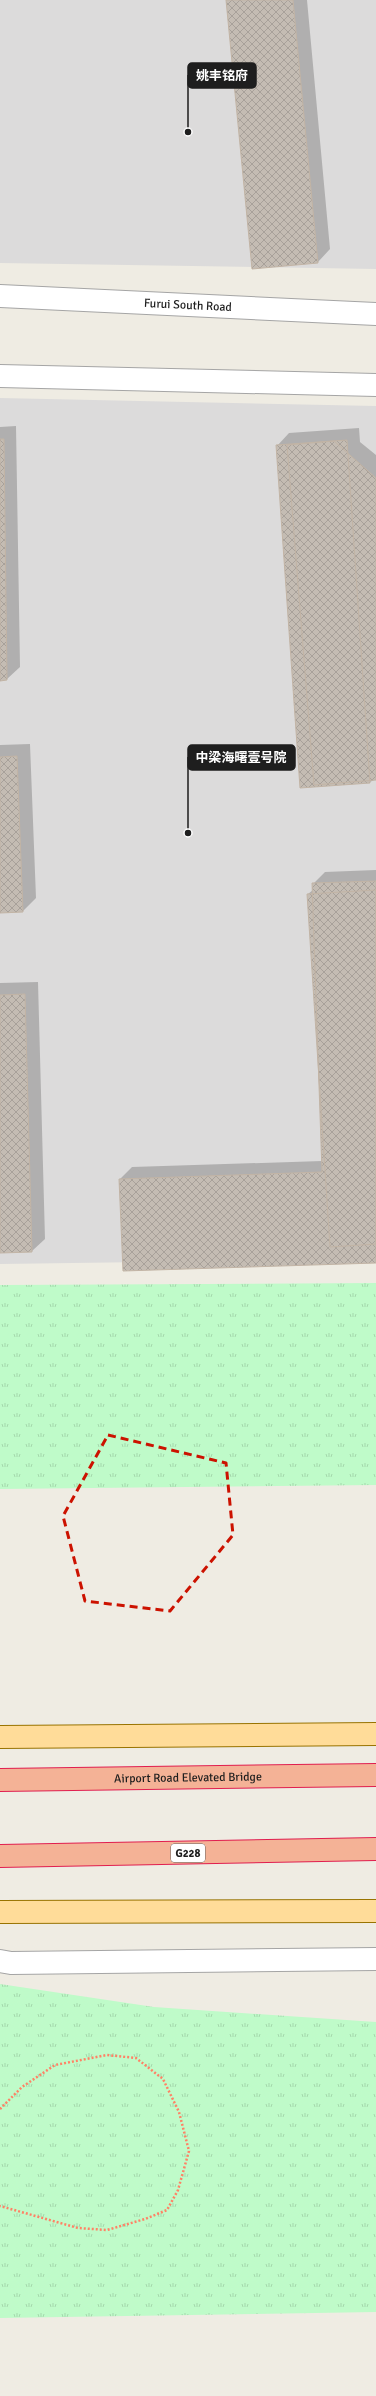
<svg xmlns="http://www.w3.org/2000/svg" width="376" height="2396" font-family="Signika,'Noto Sans SC',sans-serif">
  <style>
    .residential { fill: #dcdbdb }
    .park { fill: url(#park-tufts) }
    .shadow { fill: #0003 }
    .building { fill: url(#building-cross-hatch); stroke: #c2b4a5 }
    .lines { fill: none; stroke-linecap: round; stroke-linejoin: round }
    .tertiary-casing { stroke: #a5a5a5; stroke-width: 24 }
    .primary-casing { stroke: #987300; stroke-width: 24 }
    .trunk-casing { stroke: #e01e4f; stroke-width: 24 }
    .path { stroke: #ff8265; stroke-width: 2.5; stroke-dasharray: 2 2; stroke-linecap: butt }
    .tertiary { stroke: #fff; stroke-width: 22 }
    .primary { stroke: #ffdc99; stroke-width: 22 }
    .trunk { stroke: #f4b296; stroke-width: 22 }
    .marked { fill: none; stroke: #cc1200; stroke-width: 3; stroke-dasharray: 8 5; stroke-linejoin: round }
    .labels { text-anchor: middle; stroke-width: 3; stroke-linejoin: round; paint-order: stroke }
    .shield { fill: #fff; stroke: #626262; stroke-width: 1 }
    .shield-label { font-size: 11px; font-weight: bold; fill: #1e1e1e }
    .street-label { font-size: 12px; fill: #1e1e1e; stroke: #fff }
    .leader { fill: none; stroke: #1e1e1e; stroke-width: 1.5 }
    .callout-dot { fill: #1e1e1e; stroke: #fff; stroke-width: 1.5 }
    .callout { fill: #1e1e1e; stroke: #1e1e1e; stroke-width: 1.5 }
    .callout-label { font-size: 13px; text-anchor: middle; font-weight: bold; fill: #fff }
  </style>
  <defs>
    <pattern id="park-tufts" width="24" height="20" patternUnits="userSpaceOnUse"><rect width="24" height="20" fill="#bffbc9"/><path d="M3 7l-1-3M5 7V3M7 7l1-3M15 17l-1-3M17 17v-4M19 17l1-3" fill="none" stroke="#a4d7ac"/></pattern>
    <pattern id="building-cross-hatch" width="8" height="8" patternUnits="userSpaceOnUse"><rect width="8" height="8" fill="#c4bcb3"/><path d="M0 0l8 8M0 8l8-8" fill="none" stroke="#a8a19a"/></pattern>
  </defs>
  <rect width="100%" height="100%" fill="#efece3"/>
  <!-- residential -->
  <path class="residential" d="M 0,0 L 376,0 L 376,269 L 0,263 Z
    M 0,398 L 376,406 L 376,1259 L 0,1264 Z"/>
  <!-- park -->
  <path class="park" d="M 376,1283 L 376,1485 L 0,1489 L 0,1285 Z
    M 0,1984 L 154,2007 L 376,2022 L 376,2312 L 0,2318 Z"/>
  <!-- shadow -->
  <path class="shadow" d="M 227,0 L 307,0 L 330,249 L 318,262 Z
    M 16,426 L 20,667 L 7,679 L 0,680 L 0,427 Z
    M 359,428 L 360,442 L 376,455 L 376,779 L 370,782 L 301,787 L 277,446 L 289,433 Z
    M 30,744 L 36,898 L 23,911 L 0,912 L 0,745 Z
    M 376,870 L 376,1262 L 120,1179 L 132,1167 L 322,1161 L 322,1108 L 308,894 L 313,890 L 313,884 L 325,872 Z
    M 38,982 L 45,1239 L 32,1251 L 0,1252 L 0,983 Z"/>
  <!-- building -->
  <path class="building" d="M 226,0 L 293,0 L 318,263 L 252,269 Z
    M 0,439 L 4,439 L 7,680 L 0,681 Z
    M 347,440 L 370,783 L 300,788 L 276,445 Z
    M 334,441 L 376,478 L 376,780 L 314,785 L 287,445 Z
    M 17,756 L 23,912 L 0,913 L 0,757 Z
    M 376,881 L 376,1263 L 123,1271 L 119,1179 L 322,1172 L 312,883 Z
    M 376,890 L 376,1244 L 330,1247 L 307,894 Z
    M 25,994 L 32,1252 L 0,1253 L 0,995 Z"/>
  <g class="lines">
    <defs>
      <g id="tertiary">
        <path id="s1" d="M 0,296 L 376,314"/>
        <path d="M 0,376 L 376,385"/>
        <path d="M 0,1961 L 11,1963 L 376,1959"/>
      </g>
      <path id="primary" d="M 0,1737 L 376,1734
        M 0,1912 L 376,1911"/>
      <g id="trunk">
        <path id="s2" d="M 0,1780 L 376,1775"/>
        <path d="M 0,1856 L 376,1849"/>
      </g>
    </defs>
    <!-- tertiary casing -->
    <use href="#tertiary" class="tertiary-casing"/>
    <!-- primary casing -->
    <use href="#primary" class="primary-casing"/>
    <!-- trunk casing -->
    <use href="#trunk" class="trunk-casing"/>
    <!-- path -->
    <path class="path" d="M 0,2109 L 22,2087 L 55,2065 L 107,2055 L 136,2058 L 163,2079 L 179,2112 L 189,2151 L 178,2190 L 167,2210 L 145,2219 L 107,2230 L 78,2228 L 0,2206"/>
    <!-- tertiary -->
    <use href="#tertiary" class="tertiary"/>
    <!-- primary -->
    <use href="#primary" class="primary"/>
    <!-- trunk -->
    <use href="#trunk" class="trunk"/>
  </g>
  <!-- marked area -->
  <path class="marked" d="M 108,1435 L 226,1463 L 233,1535 L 170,1611 L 85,1601 L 63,1516 Z"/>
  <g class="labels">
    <!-- shield labels -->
    <rect class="shield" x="171" y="1844" width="34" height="18" rx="3"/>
    <g class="shield-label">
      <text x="188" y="1857">G228</text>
    </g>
    <!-- street labels -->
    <g class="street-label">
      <text dy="4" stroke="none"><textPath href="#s1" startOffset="188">Furui South Road</textPath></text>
      <text dy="4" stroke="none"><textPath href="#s2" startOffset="188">Airport Road Elevated Bridge</textPath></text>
    </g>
  </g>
  <!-- callouts -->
  <path class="leader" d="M188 132L188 75M188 833L188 757"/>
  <g class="callout-dot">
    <circle cx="188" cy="132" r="4"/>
    <circle cx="188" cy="833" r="4"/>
  </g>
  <g class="callout">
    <rect x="188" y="63" width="68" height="25" rx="4"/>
    <rect x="188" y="745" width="107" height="25" rx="4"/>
  </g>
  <g class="callout-label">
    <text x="222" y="80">姚丰铭府</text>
    <text x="241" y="762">中梁海曙壹号院</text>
  </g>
</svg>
